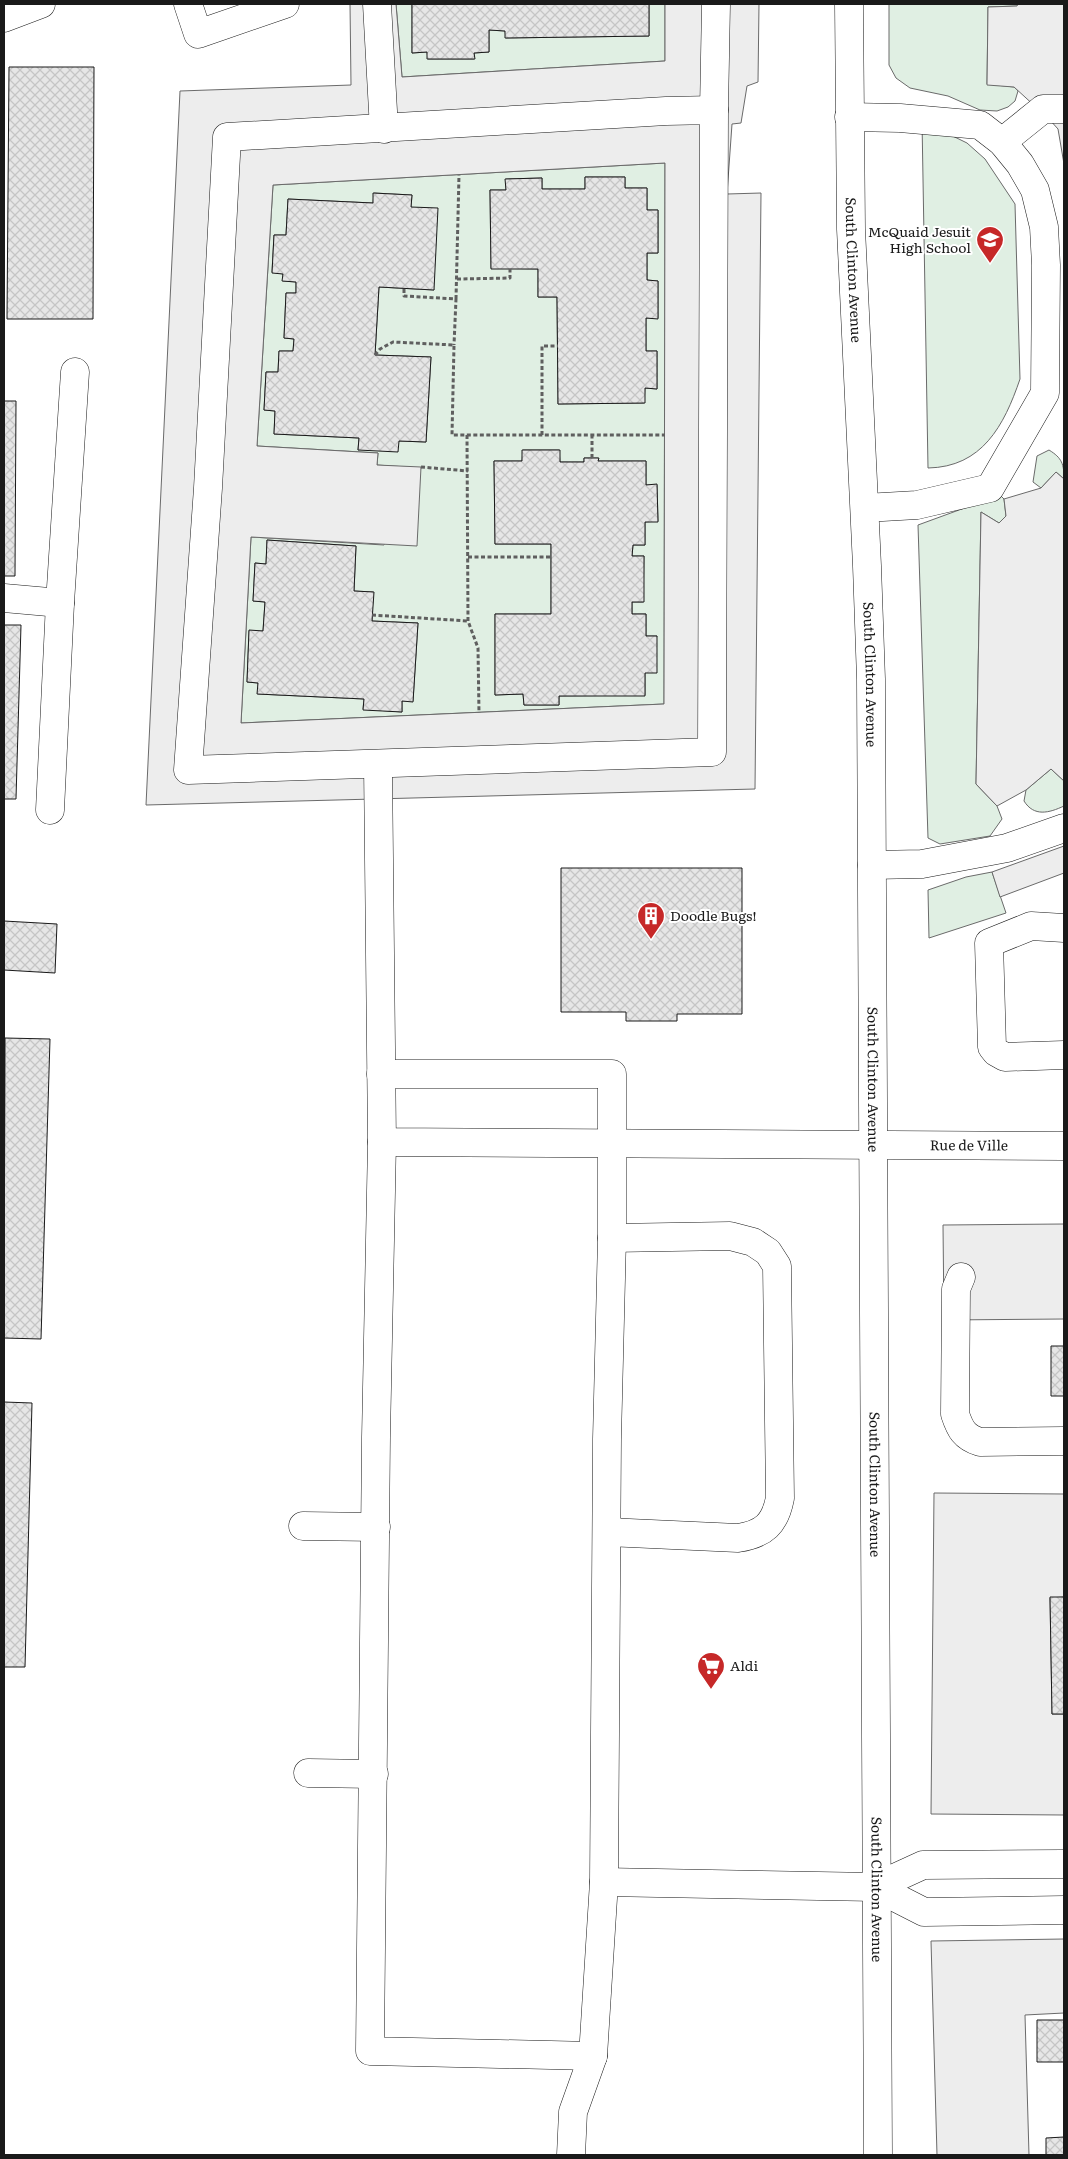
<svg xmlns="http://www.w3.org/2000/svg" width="1068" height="2159" font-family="Literata,serif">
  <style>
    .green { fill: #e0efe3; stroke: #6a6a6a; fill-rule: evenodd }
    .parking { fill: #ededed; stroke: #6a6a6a; fill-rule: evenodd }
    .building { fill: url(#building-cross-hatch); stroke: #1a1a1a }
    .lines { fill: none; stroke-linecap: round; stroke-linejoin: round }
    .minor-casing { stroke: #1a1a1a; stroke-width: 29 }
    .path { stroke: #5f5f5f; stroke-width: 3; stroke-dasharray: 4 2.5; stroke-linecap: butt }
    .minor { stroke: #fff; stroke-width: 28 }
    .labels { text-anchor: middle; stroke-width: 4; stroke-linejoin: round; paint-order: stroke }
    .poi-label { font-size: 14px; fill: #1a1a1a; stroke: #fff; text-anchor: start }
    .street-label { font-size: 14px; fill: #1a1a1a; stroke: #fff }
  </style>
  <defs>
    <pattern id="building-cross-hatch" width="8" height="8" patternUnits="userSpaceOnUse" patternTransform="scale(1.25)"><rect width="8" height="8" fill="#e6e6e6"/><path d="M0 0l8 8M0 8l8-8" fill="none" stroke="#c5c5c5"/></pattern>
  </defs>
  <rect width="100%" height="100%" fill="#fff"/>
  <!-- green -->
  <path class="green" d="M 396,4 L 412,4 L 412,53 L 427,52 L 428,59 L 474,59 L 474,53 L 489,52 L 489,30 L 505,31 L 506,38 L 649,36 L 649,4 L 665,4 L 665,61 L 402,77 Z
    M 889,4 L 1018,4 L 1018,6 L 988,7 L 987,84 L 1014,87 L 1018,91 L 1015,101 L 1008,107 L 997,111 L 980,110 L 948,96 L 910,88 L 896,78 L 889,65 Z
    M 922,121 L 967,143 L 985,159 L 1015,204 L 1020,379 C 1004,426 982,467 928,468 Z
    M 665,163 L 664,704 L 241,723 L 251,537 L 384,545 L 421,468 L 377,465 L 378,453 L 257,446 L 273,185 ZM 585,177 L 625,177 L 625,188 L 647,188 L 647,210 L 658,210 L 658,253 L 647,253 L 647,280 L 658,281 L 658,318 L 646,318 L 646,351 L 657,351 L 657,389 L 645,388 L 644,403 L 558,404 L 557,297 L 538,297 L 538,269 L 491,268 L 490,190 L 506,190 L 506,179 L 542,178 L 542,189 L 585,189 ZM 374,193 L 412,195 L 411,207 L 434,290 L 379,287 L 375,355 L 431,357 L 426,442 L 399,441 L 358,450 L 359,438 L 274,434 L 275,411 L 264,410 L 266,372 L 278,372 L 279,351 L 293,351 L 294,339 L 284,338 L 286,293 L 296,293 L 296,282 L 283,281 L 283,274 L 272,272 L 274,235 L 286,235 L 288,199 L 373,203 ZM 523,450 L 559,450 L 560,462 L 584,462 L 584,458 L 598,458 L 598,461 L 646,461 L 646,485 L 657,485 L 658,521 L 645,522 L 645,545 L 633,545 L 632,556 L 644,556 L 643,602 L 632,602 L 632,614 L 646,614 L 646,636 L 657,636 L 645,673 L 645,695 L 559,696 L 559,705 L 524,705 L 523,694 L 495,695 L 495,614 L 551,614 L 551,544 L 495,544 L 494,461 L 522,461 ZM 267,540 L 356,546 L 354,591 L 373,592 L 372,621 L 418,623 L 413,701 L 402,701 L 402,712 L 363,709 L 364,699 L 258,694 L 258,683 L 247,682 L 249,631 L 263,631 L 265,602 L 253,601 L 255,563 L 266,564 Z
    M 1049,450 C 1062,458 1064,464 1064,479 L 1056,472 L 1041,488 L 1033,482 L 1037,456 Z
    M 1000,495 L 1004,499 L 1006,516 L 999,523 L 981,512 L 976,784 L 997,806 L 1002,819 L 990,836 L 940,844 L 928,838 L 918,525 Z
    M 1051,769 L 1064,781 L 1064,806 C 1049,813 1034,817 1024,801 L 1026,790 Z
    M 992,872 L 1006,913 L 929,938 L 928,890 L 966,877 Z"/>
  <!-- parking -->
  <path class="parking" d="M 350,4 L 396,4 L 402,77 L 665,61 L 665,4 L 759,4 L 758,82 L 747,86 L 741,123 L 732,124 L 727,194 L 761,193 L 755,789 L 146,805 L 180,91 L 351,85 ZM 665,163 L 664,704 L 241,723 L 251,537 L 417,546 L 421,467 L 377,465 L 378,453 L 257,446 L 273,185 Z
    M 1018,4 L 1064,4 L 1064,164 L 1058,129 L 1049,119 L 1014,87 L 987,85 L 988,7 L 1017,6 Z
    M 1056,472 L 1064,479 L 1064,781 L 1051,769 L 1026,790 L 997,806 L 976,784 L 981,512 L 999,523 L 1006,516 L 1004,499 L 1041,488 Z
    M 1064,846 L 1064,873 L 1000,897 L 992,872 Z
    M 1064,1224 L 1064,1319 L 944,1320 L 943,1225 Z
    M 934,1493 L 1064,1494 L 1064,1597 L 1050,1598 L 1052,1714 L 1064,1714 L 1064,1815 L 931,1814 Z
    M 1064,1939 L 1064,2013 L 1025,2015 L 1029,2155 L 937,2155 L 931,1941 Z"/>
  <!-- building -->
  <path class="building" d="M 412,4 L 649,4 L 649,36 L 505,38 L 505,31 L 489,30 L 489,52 L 474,53 L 475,59 L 427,59 L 427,52 L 412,53 Z
    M 9,67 L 94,67 L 93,319 L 7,319 Z
    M 585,177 L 625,177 L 625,188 L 647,188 L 647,210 L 658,210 L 658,253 L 647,253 L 647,280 L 658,281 L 658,319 L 646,318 L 646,351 L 657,351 L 657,389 L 645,388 L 645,403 L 558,404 L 557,297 L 538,297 L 538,269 L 491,269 L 490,190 L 506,190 L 505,179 L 542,178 L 542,189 L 585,189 Z
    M 373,193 L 412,195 L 411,207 L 438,208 L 434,290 L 379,287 L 375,355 L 431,357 L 426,442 L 399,441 L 398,452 L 358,450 L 359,438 L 274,434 L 275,411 L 264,410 L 266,372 L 278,372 L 279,351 L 293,351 L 294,339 L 284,338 L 286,293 L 296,293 L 296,282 L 282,281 L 283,274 L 272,273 L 274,235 L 286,235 L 288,199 L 373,203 Z
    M 4,401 L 16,401 L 15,576 L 4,576 Z
    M 522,450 L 560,450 L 560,462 L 584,462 L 584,458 L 599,458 L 598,461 L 646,461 L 646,485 L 657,484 L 658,522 L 645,522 L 645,545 L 633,545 L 632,556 L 644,556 L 644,602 L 632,602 L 632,614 L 646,614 L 646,636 L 657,636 L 657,673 L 645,673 L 645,696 L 559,696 L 559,705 L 524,705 L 523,694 L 495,695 L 495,614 L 551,614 L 551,544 L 495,544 L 494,461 L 522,461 Z
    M 267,540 L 356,546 L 354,591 L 374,592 L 372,621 L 418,623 L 413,702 L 402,701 L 402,712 L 363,710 L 364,699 L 257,694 L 258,683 L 247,682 L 249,630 L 263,631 L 265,602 L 253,601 L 255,563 L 266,564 Z
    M 4,625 L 21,625 L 16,799 L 4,799 Z
    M 561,868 L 742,868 L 742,1014 L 677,1014 L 677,1021 L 626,1021 L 626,1012 L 561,1012 Z
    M 4,921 L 57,924 L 55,973 L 4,970 Z
    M 5,1038 L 50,1039 L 41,1339 L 4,1338 Z
    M 1051,1346 L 1064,1346 L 1064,1396 L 1051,1396 Z
    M 4,1402 L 32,1403 L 25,1667 L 4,1667 Z
    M 1050,1597 L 1064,1597 L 1064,1714 L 1052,1714 Z
    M 1037,2020 L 1064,2020 L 1064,2062 L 1037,2062 Z
    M 1064,2137 L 1064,2155 L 1046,2155 L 1046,2138 Z"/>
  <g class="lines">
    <defs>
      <g id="minor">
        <path d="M 188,4 L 198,34 L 285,4"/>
        <path d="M 377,4 L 384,129"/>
        <path id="s1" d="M 849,4 L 851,229 L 867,566 L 871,679 L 878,2155"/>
        <path d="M 4,18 L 41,4"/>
        <path d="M 714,110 L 712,752 L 188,770 L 208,488 L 227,137 L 666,111 Z"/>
        <path d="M 714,110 L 716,4"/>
        <path d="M 849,117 L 900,118 L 980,125 L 1002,142 L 1020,164 L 1035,190 L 1044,227 L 1046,265 L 1045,393 L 990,488 L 917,505 L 865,508"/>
        <path d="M 1002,142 L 1043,109 L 1064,109"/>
        <path d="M 4,598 L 60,603"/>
        <path id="s2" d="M 378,764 L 382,1142 L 1064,1146"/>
        <path d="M 50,810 L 60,603 L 75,372"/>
        <path d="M 872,865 L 922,864 L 1007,848 L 1064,828"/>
        <path d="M 1064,928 L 1031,926 L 989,943 L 992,1047 L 996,1052 L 1005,1057 L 1064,1055"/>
        <path d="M 381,1074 L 612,1074 L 612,1238 L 607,1439 L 604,1882 L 593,2056 L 370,2051 L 376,1437 L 382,1142"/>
        <path d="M 961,1277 L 956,1289 L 955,1414 C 960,1429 964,1437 980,1442 L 1064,1441"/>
        <path d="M 303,1526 L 376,1527"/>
        <path d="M 607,1532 L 738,1538 C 764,1534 775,1524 780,1498 L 777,1266 L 768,1252 L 753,1242 L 730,1236 L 612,1238"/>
        <path d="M 308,1773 L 374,1774"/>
        <path d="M 604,1882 L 875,1887 L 924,1912 L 1064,1910"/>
        <path d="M 875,1887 L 923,1865 L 1064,1864"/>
        <path d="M 571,2155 L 573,2112 L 593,2056"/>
      </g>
    </defs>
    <!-- minor casing -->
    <use href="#minor" class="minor-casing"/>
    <!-- path -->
    <path class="path" d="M 457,279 L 510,278 L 510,269
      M 404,289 L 404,296 L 456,299 L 454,345
      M 456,299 L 459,175
      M 375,355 L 380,349 L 393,342 L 454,345 L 452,435 L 665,435
      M 467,435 L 468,621 L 478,648 L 479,713
      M 542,435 L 542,346 L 558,346
      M 592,458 L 592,435
      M 421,467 L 468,471
      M 468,557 L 551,557
      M 372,615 L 468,621"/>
    <!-- minor -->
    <use href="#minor" class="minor"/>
  </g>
  <!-- icons -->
  <defs>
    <symbol id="school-pin" viewBox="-11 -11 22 30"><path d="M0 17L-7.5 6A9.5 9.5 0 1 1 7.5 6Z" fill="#c62828" stroke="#fff"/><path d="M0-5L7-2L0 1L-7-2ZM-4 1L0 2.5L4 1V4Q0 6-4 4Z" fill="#fff"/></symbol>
    <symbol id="building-pin" viewBox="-11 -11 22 30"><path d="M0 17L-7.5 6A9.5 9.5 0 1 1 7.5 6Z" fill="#c62828" stroke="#fff"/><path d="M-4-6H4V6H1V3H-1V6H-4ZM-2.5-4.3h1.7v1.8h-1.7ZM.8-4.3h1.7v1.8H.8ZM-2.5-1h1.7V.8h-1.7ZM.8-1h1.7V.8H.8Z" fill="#fff"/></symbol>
    <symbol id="supermarket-pin" viewBox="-11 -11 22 30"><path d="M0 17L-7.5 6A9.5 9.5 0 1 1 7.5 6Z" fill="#c62828" stroke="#fff"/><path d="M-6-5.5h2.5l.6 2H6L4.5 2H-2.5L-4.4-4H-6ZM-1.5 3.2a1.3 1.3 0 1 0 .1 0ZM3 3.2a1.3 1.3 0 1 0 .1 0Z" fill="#fff"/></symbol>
  </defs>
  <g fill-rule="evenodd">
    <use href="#school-pin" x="974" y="224" width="32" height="43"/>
    <use href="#building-pin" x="635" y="900" width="32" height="43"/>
    <use href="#supermarket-pin" x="695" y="1650" width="32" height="43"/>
  </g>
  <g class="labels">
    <!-- poi labels -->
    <g class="poi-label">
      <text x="971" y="237" text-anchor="end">McQuaid Jesuit<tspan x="971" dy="16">High School</tspan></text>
      <text x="670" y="921">Doodle Bugs!</text>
      <text x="730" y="1671">Aldi</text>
    </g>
    <!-- street labels -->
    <g class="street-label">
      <text dy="5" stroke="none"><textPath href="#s1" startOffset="266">South Clinton Avenue</textPath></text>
      <text dy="5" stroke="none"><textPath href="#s1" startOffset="671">South Clinton Avenue</textPath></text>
      <text dy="5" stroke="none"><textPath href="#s1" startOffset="1076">South Clinton Avenue</textPath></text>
      <text dy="5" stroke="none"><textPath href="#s2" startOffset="965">Rue de Ville</textPath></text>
      <text dy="5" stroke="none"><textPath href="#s1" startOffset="1481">South Clinton Avenue</textPath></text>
      <text dy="5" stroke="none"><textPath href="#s1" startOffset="1886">South Clinton Avenue</textPath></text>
    </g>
  </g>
  <!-- border -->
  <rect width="1068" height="2159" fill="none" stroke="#1a1a1a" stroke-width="10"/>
</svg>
